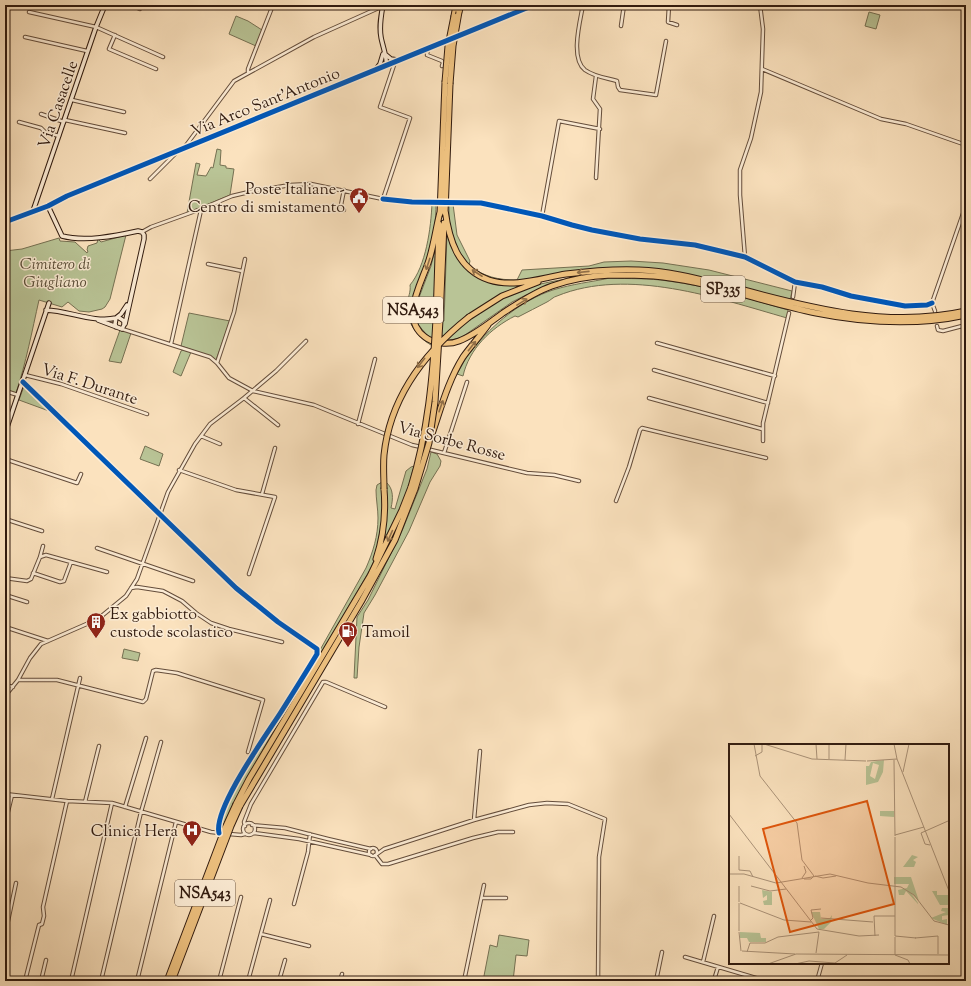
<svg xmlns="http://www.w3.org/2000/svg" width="971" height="986" font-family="'Sorts Mill Goudy',serif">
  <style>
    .green { fill: #b9c496; stroke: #757052 }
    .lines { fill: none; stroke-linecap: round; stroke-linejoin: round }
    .street-casing { stroke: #644d3b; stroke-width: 4.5 }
    .secondary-casing { stroke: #311b0f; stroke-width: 5.5 }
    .highway-casing { stroke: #311b0f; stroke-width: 7 }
    .street { stroke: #fcecd5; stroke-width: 2.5 }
    .secondary { stroke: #fcecd5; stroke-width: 3.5 }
    .highway { stroke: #eec17f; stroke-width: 5 }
    .highway-bridge-casing { stroke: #311b0f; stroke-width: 7; stroke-linecap: butt }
    .highway-bridge { stroke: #eec17f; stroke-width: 5 }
    .cycleway-casing { stroke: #fcecd5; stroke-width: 8 }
    .cycleway { stroke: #0057b8; stroke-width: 5 }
    .oneway { stroke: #906e47 }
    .labels { text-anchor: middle; stroke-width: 3; stroke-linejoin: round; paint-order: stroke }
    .shield { fill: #fcecd5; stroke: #6e5a4a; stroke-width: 1 }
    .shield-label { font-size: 15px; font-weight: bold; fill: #311b0f }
    .street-label { font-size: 16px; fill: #311b0f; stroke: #fcecd5 }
    .poi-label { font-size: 16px; fill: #311b0f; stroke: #fcecd5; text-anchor: end }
    .park-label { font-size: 16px; font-style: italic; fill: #5a4e38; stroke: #fcecd5 }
    .inset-road { fill: none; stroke: #aa9278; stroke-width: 1 }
    .view { fill: #df560c; fill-opacity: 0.15; stroke: #df560c; stroke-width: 2 }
    .inset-edge { fill: none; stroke: #311b0f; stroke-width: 2 }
  </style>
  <rect width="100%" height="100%" fill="#fbe2be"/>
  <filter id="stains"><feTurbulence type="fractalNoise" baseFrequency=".005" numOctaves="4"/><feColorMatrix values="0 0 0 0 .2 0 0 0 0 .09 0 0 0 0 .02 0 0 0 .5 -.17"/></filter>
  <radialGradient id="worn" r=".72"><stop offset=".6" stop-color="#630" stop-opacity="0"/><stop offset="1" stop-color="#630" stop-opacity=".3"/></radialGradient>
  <!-- green -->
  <path class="green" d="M 869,12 L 880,15 L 876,29 L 865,26 Z
    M 236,16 L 248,21 L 262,30 L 256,46 L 229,34 Z
    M 217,149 L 221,150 L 220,165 L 226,166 L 226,168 L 234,169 L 230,195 L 187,213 L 196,163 L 200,164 L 197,175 L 206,176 L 211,167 L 213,168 Z
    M 432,203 L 436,203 C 436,220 434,237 430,253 C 425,269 407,303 412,318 C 414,325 426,336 431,342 L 431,345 C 417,337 405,320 407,304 C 408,297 411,292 410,285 C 426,266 431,228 432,203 Z
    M 449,204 L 453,204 L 457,235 L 470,261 L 469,265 C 484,277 498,280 517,280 L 522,270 L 589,266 L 604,262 L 631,261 L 663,263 L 709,270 L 792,291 L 790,301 L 642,269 L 519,280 L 521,290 C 542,282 566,279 588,276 L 544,288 L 526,295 L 512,302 L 465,335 L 457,339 L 443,341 L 432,339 L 425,333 L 418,324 L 416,316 L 415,308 L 431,266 L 436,245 L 437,245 L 433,321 L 444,321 L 447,234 C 451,247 456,259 466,268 L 451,235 L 449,217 Z
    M 126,235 L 110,299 L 105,307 L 102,309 L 89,312 L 79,311 L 68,302 L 62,307 L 39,300 C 32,331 26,363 16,393 L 5,389 L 5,251 L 22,249 L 59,238 L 60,241 L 75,242 L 87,253 L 88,251 L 87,250 L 88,246 L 97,243 L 98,239 L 101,242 Z
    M 610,278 C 629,279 649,278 668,281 C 709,286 749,299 788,310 L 787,318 C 717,298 628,267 557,296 C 553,297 551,300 547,302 C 537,307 528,312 518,317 L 515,316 C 491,328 469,349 463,376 L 457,374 C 462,366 466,356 473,349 C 493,324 522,300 553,290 C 572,284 591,282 610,278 Z
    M 189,313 L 230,321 L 216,360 L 210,356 L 181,346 Z
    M 120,330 L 131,333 L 121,363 L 109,361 Z
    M 183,350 L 191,352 L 181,376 L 173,372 L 181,351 Z
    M 24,386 L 51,410 L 49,411 L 19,400 Z
    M 145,446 L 163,454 L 159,466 L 140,459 Z
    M 431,452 L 437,454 L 441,461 L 440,466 L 430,482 L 409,531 L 375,595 L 364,613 L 359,647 L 357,678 L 354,678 L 357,617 L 368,600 L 402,531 L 427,469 Z
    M 414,466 L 405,500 L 383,545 L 386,524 L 386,482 C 394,489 393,499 391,508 L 395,509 L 406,471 L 411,467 Z
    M 382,482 L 383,523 L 376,556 L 371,568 L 283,719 L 273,732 L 237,796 L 222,828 L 222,820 L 225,810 L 237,786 L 266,737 L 320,650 L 366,568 C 373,552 378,536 378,518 C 378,509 376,499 376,490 L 377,485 Z
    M 124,649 L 140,653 L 138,661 L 122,658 Z
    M 499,935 L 529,940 L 527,956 L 516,955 L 513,981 L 483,981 L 490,945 L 497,947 Z"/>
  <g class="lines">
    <defs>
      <path id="street" d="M 130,5 L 140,9
        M 583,5 C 580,22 570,58 585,70 C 595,77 607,78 617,81 L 618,87 L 620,90 L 656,95 L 666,41
        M 669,5 L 668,22 L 677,25
        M 29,12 L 96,27 L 163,57
        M 621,26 L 624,5
        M 115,35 L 109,49 L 156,69
        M 25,37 L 87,51
        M 428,48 L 427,55 L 442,61 L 443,63 L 442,66
        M 762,69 L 881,119 L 906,124 L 966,145
        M 248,73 L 248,69 L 273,5
        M 596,76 L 593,99 L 600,109 L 596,178
        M 72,100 L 124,112
        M 41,114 L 64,122
        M 65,120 L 125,133
        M 19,122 L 41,128 L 45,132 L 59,136
        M 184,148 L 234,81 L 314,37 L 383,6
        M 150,179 L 178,151
        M 383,199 L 395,201 L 436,203
        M 449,203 L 481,203 L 542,216 L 572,225 L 592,230 L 640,239 L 695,245 L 745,257 L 795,282 L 822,287 L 851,296 L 905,306 L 927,305 L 932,303
        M 344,210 L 340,210 L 344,190
        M 542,216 L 559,121 L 600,129
        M 142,232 L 151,227 L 201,209 L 232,196 L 249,192 L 290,185 L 311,184 L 383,199 L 410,118 L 380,107 L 395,62
        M 745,257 L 740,195 L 740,170 L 751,138 L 761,92 L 763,29 L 760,5
        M 208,264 L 242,271
        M 793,297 L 795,282
        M 932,303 L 966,205
        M 932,303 L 935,311
        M 937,326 L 938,330 L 943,331 L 966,325
        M 122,329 L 210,357 L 217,363 L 229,378 L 253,391 L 314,405 L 412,445 L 421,447
        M 657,343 L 775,376
        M 171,344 L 201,210
        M 217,363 L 234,312 L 245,259
        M 654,370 L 768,403
        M 25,375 L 61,384 L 147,414
        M 23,382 L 236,588 L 278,622 L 317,649 L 317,654 C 305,674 293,693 281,712 C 267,734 213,809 219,833
        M 5,391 L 18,395
        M 244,398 L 278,425
        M 649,398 L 762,429
        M 358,424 L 375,359
        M 201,436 L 220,444
        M 763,441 L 763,423 L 789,313
        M 427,449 L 527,473 L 554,475 L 579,481
        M 444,453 L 467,382
        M 5,459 L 77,483 L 81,474
        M 179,470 L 236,490 L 275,497 L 249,574
        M 262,494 L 275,448
        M 616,501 L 629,467 L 640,430 L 642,428 L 766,458
        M 5,519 L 42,531
        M 97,548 L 193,581
        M 40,557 L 46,555 L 107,572
        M 33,573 L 60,582 L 64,581 L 71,562
        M 5,578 L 27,581 L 31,579 L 40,557 L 43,546
        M 131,588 L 137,587 L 163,591 L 182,601 L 196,613 L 211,623 L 229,629 L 282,642
        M 5,595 L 27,602
        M 5,627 L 48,641
        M 19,680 L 57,680 L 143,702 L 146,699 L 153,671 L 156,670 L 177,673 L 263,700 L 248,752
        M 5,685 L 13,687
        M 5,696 L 18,680 L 30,658 L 41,644 L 98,619 L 126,596 L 137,579 L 168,492 L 195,444 L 210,424 L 244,398 L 276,371 L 306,341
        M 5,794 L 67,801 L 112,803 L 211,832 L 220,833
        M 52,799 L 80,678
        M 85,802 L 99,746
        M 125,807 L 146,738
        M 474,820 L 480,751
        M243 829a6 6 0 1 1 12 0a6 6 0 1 1-12 0Z
        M 5,824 L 12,795
        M 252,825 L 285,828 L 328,839 L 371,849
        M 245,826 L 244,822 L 251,804 L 323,682 L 326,682 L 385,707
        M 254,833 L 299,839 L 371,855
        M 229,834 L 241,835 L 245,834
        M369 852a4 4 0 1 1 8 0a4 4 0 1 1-8 0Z
        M 377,854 L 384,849 L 415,839 L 474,820 L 529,805 L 547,803 L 568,804 L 605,819 L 599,857 L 598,981
        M 375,855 L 382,864 L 388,864 L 473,838 L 498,832 L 513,832
        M 482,898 L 506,898
        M 294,904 L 308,852 L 310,834
        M 261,934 L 309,946
        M 5,935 L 16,883
        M 685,957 L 766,981
        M 703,962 L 714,916
        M 25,981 L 39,925 L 42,924 L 44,916 L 43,907 L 67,801
        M 41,981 L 46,960
        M 71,981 L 112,803
        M 101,981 L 141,812 L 161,742
        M 137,981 L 176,822
        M 219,981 L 241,897
        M 248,981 L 270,900
        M 279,981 L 285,960
        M 340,981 L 342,974
        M 464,981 L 484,885
        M 656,981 L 662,952
        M 716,981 L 714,980 L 718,967
        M 817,981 L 822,963"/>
      <path id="secondary" d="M 383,5 C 381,16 379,26 381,37 C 382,44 388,60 386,65
        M 385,54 L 391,59 L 397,60
        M 377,68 L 380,64 L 383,54
        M 48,206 L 62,236 C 85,242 115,236 138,231 L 142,232 L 144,235 L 144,239 L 125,324
        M 33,211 L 96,27 L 105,5
        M 5,222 L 48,206 L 67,196 L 534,5
        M 46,310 C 69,311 94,323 116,318
        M 98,320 L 122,329 L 124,325 L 124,321 L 118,317
        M 116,327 L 115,324 L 116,318 L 121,314 L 127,305
        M 5,433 L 49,303"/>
      <path id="highway" d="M 459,12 L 461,5
        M 454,16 L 456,5
        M 445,210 C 449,239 457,269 489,280 C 514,288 541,278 566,274 C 590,271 615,269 639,270 C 673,271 706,281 740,289 C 814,309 889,328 966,311
        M 440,212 C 436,228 434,244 429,260 C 422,283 399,318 425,337 C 434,344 449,345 459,341 C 475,335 489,323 503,313 C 518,303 535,292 552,286 C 571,279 591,276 611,275 C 628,275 646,275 663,277 C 715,283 765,303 816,313 C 866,323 916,326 966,315
        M 445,213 L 450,84
        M 440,214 L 445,82
        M 469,317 L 502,296 L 538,282
        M 436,319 L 439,224
        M 440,320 L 444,223
        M 432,434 C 441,408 448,381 463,357 C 471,346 480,336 488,325
        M 376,559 C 384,535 386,513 384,489
        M 236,804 L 249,779 L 370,576 L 402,510 L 411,487
        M 240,806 L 361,602 L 395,540 L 415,489"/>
    </defs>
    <!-- street casing -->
    <use href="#street" class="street-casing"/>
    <!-- secondary casing -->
    <use href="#secondary" class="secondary-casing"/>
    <!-- highway casing -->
    <use href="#highway" class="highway-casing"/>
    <!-- street -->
    <use href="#street" class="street"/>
    <!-- secondary -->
    <use href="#secondary" class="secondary"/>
    <!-- highway -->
    <use href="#highway" class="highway"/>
    <defs>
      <path id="highway-bridge" d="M 445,82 L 448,46 L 454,16
        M 450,84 L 453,46 L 459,12
        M 411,487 C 428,432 433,376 436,319
        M 384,489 C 384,478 383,466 384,455 C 390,397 425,352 469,317
        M 415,489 L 429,443 L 435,402 L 440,320
        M 167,981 L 225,828 L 236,804
        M 172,981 L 231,826 L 240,806"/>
    </defs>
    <!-- highway-bridge casing -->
    <use href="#highway-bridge" class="highway-bridge-casing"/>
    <!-- highway-bridge -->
    <use href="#highway-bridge" class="highway-bridge"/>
    <defs>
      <path id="cycleway" d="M 383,199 L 412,202 L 481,203 L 542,216 L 572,225 L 592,230 L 640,239 L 695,245 L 745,257 L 795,282 L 822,287 L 851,296 L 905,306 L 927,305 L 932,303
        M 5,222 L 48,206 L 67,196 L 534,5
        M 23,382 L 236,588 L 278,622 L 317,649 L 317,654 C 305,674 293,693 281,712 C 267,734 213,809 219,833"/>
    </defs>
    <!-- cycleway casing -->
    <use href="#cycleway" class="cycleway-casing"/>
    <!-- cycleway -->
    <use href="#cycleway" class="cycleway"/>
  </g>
  <!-- one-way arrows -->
  <defs><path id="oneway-shaft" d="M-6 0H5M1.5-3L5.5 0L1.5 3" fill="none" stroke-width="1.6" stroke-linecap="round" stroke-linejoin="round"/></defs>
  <g class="oneway">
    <use href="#oneway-shaft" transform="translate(428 264) rotate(108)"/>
    <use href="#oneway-shaft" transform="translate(583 272) rotate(174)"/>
    <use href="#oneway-shaft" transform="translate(477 273) rotate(-147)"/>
    <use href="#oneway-shaft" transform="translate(522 302) rotate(-31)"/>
    <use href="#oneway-shaft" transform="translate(472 346) rotate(-52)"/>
    <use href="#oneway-shaft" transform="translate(421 363) rotate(128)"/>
    <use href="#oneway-shaft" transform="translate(441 406) rotate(-71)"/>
    <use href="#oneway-shaft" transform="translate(390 536) rotate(114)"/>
  </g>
  <!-- icons -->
  <defs>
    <symbol id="civic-pin" viewBox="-11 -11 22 30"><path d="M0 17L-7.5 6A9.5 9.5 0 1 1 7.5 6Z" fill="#8f2418" stroke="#fcecd5"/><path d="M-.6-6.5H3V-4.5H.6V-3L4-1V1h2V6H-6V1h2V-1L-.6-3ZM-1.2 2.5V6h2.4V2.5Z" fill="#fff"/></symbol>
    <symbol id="building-pin" viewBox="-11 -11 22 30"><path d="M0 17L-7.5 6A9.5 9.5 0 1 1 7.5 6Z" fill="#8f2418" stroke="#fcecd5"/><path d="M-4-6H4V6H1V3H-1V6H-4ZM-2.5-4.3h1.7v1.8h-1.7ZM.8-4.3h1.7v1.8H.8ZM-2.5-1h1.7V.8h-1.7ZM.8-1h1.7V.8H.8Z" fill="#fff"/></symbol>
    <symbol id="fuel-pin" viewBox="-11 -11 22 30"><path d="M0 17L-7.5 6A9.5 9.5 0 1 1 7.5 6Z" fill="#8f2418" stroke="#fcecd5"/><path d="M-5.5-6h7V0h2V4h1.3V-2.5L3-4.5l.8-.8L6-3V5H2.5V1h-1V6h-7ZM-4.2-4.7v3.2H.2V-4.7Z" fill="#fff"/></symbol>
    <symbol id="hospital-pin" viewBox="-11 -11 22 30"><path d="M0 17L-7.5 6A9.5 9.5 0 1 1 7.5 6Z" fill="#8f2418" stroke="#fcecd5"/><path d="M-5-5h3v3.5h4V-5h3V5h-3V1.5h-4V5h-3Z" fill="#fff"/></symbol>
  </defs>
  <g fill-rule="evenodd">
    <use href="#civic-pin" x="348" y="186" width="22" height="30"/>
    <use href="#building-pin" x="85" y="611" width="22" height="30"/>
    <use href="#fuel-pin" x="337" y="620" width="22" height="30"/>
    <use href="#hospital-pin" x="181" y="819" width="22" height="30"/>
  </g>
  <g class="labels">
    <!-- shield labels -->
    <g class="shield">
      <rect x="701" y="276" width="44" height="26" rx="3"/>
      <rect x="383" y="297" width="60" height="26" rx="3"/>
      <rect x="175" y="880" width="60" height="26" rx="3"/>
    </g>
    <g class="shield-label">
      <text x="723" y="294">SP335</text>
      <text x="413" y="315">NSA543</text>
      <text x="205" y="898">NSA543</text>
    </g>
    <!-- street labels -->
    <g class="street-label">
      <text transform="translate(265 101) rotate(-22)" y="6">Via Arco Sant'Antonio</text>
      <text transform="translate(57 104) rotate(-71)" y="6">Via Casacelle</text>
      <text transform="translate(90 383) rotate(18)" y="6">Via F. Durante</text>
      <text transform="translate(452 440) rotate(15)" y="6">Via Sorbe Rosse</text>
    </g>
    <!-- poi labels -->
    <g class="poi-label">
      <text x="345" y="194">Poste Italiane -<tspan x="345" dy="18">Centro di smistamento</tspan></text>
      <text x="110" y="619" text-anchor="start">Ex gabbiotto<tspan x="110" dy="18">custode scolastico</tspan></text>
      <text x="362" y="637" text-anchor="start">Tamoil</text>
      <text x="178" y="836">Clinica Hera</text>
    </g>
    <!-- park labels -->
    <g class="park-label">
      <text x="55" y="269">Cimitero di<tspan x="55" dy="18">Giugliano</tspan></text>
    </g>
  </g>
  <!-- overview -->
  <g transform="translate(729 744)">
    <rect width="220" height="220" fill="#fbe2be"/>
    <path d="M 155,16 L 154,28 L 149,38 L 137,41 L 137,22 L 140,22 L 142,18 ZM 144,19 L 150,21 L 146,35 L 141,32 ZM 151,67 L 165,67 L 165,73 L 151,72 ZM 183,111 L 189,113 L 184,116 L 187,118 L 185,123 L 174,123 ZM 165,133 L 182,133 L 190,157 L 182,149 L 189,159 L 189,160 L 177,147 L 175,151 L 170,151 L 169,146 L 178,144 L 180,140 L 165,140 ZM 33,146 L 43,148 L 43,161 L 35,161 L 34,157 L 38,156 L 38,151 L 34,154 ZM 203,147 L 208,147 L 208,151 L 220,151 L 220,161 L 211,161 ZM 213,164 L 220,164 L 220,171 L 213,172 L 213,176 L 218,175 L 218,181 L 202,174 L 217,168 L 212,167 ZM 82,168 L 91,168 L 92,175 L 101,174 L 103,171 L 102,178 L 95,185 L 90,185 ZM 11,188 L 31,189 L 32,194 L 37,194 L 37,198 L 20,198 L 18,194 L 11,194 Z" fill="#b9c496" fill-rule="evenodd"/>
    <path class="inset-road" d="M 25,0 L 31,32 L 68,79 L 73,116 L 85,132 L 82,135 L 75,135M 35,0 L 83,15 L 137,17M 87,0 L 88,15M 100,0 L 100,15M 165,0 L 168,15M 26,12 L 33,8 L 33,0M 116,16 L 117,0M 165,16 L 166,92M 138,17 L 168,15 L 220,147M 174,28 L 180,0M 0,70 L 88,185 L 130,192 L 150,191M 166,91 L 195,83M 201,101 L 196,100 L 192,89 L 219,77M 10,126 L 10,112M 10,126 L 21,127 L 24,133M 0,130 L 15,130 L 47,139 L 101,130 L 139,139 L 172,143 L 185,151 L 205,177 L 220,181M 86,132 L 94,134 L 107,132M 73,134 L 77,128 L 75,122M 10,142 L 10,158M 22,142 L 41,147 L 57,145M 11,159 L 55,176 L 82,178M 92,174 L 144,178M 81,177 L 84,174 L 82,166 L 92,165M 10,187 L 10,159M 10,188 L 12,207M 146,192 L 145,172 L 166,172M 166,192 L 166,93M 166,192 L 187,194M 166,193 L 166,211 L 179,216 L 181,220M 186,194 L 209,192 L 209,210M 13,207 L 66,210M 18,208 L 21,199 L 36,199 L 49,193 L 90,188M 87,209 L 90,188M 39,220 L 67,210 L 220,211M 66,220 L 80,217 L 106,219 L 118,211"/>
    <path class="view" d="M 138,57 L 165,160 L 61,188 L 34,85 Z"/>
    <rect width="220" height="220" class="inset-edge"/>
  </g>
  <!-- margin -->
  <rect width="971" height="986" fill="none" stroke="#fbe2be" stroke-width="20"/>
  <rect x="6" y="6" width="959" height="974" fill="none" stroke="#311b0f" stroke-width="2"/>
  <rect x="10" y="10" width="951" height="966" fill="none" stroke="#311b0f"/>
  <rect width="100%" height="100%" filter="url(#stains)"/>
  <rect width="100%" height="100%" fill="url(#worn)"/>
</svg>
